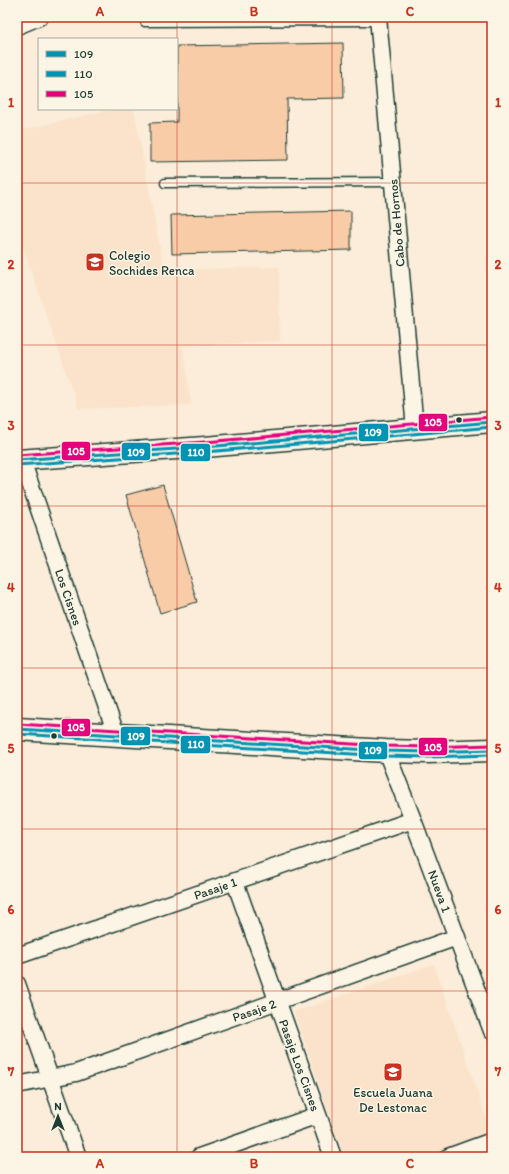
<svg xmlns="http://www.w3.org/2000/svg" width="509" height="1174" font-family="Itim,sans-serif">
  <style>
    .built { fill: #fae3ca }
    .building { fill: #f9cca8; stroke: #1f3d34 }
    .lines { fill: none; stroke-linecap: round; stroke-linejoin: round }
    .service-casing { stroke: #1f3d34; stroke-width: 11 }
    .minor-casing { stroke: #1f3d34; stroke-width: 19 }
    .tertiary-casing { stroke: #1f3d34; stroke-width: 23 }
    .secondary-casing { stroke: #1f3d34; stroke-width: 25 }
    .service { stroke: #fcf5e5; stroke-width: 8 }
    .minor { stroke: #fcf5e5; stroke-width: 16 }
    .tertiary { stroke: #fcf5e5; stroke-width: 20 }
    .secondary { stroke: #fcf5e5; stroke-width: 22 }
    .bus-1-casing { stroke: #fcf5e5; stroke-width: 6 }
    .bus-2-casing { stroke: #fcf5e5; stroke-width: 6 }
    .bus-3-casing { stroke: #fcf5e5; stroke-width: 6 }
    .bus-1 { stroke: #0093b3; stroke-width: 3 }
    .bus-2 { stroke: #0093b3; stroke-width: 3 }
    .bus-3 { stroke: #e5007d; stroke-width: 3 }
    .grid { fill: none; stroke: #c8321e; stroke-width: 1; stroke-opacity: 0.55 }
    .bus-dot { fill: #1f3d34; stroke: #fcf5e5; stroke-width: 1.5 }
    .labels { text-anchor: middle; stroke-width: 3; stroke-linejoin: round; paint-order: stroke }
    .street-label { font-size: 13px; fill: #1f3d34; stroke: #fcf5e5 }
    .poi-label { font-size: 13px; fill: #1f3d34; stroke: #fcf5e5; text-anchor: start }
    .line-badge { stroke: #fcf5e5; stroke-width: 1.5 }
    .badge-label { font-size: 11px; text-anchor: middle; font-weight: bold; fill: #fff }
    .neatline { fill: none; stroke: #c8321e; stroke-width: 1.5 }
    .grid-label { font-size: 13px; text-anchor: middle; font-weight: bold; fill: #c8321e }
  </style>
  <rect width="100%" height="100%" fill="#fbedd9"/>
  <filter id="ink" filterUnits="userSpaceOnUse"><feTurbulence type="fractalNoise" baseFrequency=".025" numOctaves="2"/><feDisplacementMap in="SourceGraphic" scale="8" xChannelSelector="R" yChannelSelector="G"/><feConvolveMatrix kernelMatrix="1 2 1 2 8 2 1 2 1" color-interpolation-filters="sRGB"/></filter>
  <g filter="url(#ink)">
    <!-- built -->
    <path class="built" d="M 113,109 L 134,109 L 164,270 L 279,267 L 280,341 L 183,346 L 191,405 L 79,409 L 17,230 L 17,131 Z
      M 434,964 L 492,1135 L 427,1157 L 344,1157 L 294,1012 Z"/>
    <!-- building -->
    <path class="building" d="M 343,43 L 344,98 L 287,99 L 288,160 L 150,162 L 150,123 L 177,122 L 177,46 Z
      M 351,211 L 351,250 L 172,254 L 171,215 Z
      M 163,485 L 197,602 L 160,613 L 126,495 Z"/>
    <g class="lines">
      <defs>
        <path id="service" d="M 145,22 L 379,21
          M 165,183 L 393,182"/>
        <path id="minor" d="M 378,17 L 415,429
          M 17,26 L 39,17
          M 22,460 L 116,734
          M 386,751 L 413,820 L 492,1031
          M 235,882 L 333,1157
          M 17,956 L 413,820
          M 17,984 L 78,1157
          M 17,1085 L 76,1073 L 457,937
          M 199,1157 L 318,1115
          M 448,1157 L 492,1141"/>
        <path id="tertiary" d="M 17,460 L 205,447 L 492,422"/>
        <path id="secondary" d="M 17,729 L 386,751 L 428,752 L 492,750"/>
      </defs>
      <!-- service casing -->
      <use href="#service" class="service-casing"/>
      <!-- minor casing -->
      <use href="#minor" class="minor-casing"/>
      <!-- tertiary casing -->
      <use href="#tertiary" class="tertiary-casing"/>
      <!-- secondary casing -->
      <use href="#secondary" class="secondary-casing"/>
      <!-- service -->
      <use href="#service" class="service"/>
      <!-- minor -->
      <use href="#minor" class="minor"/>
      <!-- tertiary -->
      <use href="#tertiary" class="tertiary"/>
      <!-- secondary -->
      <use href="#secondary" class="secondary"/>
      <defs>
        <path id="bus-1" d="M 17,460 L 205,447 L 492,422
          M 17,729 L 386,751 L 428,752 L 492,750"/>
        <path id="bus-2" d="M 17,465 L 205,452 L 492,427
          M 17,734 L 386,756 L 428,757 L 492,755"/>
        <path id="bus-3" d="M 17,455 L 205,442 L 492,417
          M 17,724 L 386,746 L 428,747 L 492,745"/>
      </defs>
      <!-- bus-1 casing -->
      <use href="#bus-1" class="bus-1-casing"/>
      <!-- bus-2 casing -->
      <use href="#bus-2" class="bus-2-casing"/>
      <!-- bus-3 casing -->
      <use href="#bus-3" class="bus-3-casing"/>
      <!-- bus-1 -->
      <use href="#bus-1" class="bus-1"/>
      <!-- bus-2 -->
      <use href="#bus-2" class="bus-2"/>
      <!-- bus-3 -->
      <use href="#bus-3" class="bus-3"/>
    </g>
  </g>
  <!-- grid -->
  <path class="grid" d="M 177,17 L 177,39M 332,17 L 332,1157M 177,39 L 177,109M 177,109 L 177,1157M 17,183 L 492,183M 17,345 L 492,345M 17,506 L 492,506M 17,668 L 492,668M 17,829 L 492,829M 17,991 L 492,991"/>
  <!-- icons -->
  <defs>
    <symbol id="school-square" viewBox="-11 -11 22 22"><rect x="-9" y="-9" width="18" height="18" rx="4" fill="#c8321e" stroke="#fcf5e5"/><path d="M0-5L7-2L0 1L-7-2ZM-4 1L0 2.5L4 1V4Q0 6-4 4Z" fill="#fff"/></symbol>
  </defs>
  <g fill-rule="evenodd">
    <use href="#school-square" x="84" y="251" width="22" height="22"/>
    <use href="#school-square" x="382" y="1061" width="22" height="22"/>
  </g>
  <!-- markers -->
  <g class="bus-dot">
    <circle cx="459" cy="420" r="3.5"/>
    <circle cx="54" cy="736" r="3.5"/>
  </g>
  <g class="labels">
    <!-- street labels -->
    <g class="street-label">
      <text transform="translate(396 223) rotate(-95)" y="5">Cabo de Hornos</text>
      <text transform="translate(69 597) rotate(71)" y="5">Los Cisnes</text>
      <text transform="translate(215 888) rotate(-19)" y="5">Pasaje 1</text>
      <text transform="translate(440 891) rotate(70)" y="5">Nueva 1</text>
      <text transform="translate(254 1010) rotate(-19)" y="5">Pasaje 2</text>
      <text transform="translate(300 1065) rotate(70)" y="5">Pasaje Los Cisnes</text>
    </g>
    <!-- poi labels -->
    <g class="poi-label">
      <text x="109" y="260">Colegio<tspan x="109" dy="15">Sochides Renca</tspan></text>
      <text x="393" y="1097" text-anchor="middle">Escuela Juana<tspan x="393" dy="15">De Lestonac</tspan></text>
    </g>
  </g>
  <g class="line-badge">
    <rect x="418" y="413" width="30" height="19" rx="4" fill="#e5007d"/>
    <rect x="358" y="423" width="31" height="19" rx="4" fill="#0093b3"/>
    <rect x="61" y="441" width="30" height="20" rx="4" fill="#e5007d"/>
    <rect x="121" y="442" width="30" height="19" rx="4" fill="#0093b3"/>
    <rect x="180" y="443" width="31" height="19" rx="4" fill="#0093b3"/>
    <rect x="61" y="718" width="30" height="19" rx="4" fill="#e5007d"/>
    <rect x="120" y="726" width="31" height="20" rx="4" fill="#0093b3"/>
    <rect x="180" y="735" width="31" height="19" rx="4" fill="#0093b3"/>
    <rect x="418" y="737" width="30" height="19" rx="4" fill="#e5007d"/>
    <rect x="358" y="741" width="30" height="19" rx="4" fill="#0093b3"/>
  </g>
  <g class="badge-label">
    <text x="433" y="426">105</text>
    <text x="373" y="436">109</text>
    <text x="76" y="455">105</text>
    <text x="136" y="456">109</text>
    <text x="196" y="456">110</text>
    <text x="76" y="731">105</text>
    <text x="136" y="740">109</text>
    <text x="196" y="748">110</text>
    <text x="433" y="751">105</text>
    <text x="373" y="754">109</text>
  </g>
  <!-- margin -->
  <rect width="509" height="1174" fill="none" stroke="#fcf5e5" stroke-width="44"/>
  <!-- legend -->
  <rect x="38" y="38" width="140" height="72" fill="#fcf5e5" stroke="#a4ab9e"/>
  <rect x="46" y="51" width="20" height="6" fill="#0093b3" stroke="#a4ab9e"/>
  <text x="74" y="58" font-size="12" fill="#1f3d34">109</text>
  <rect x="46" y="71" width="20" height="6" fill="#0093b3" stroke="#a4ab9e"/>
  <text x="74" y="78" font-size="12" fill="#1f3d34">110</text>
  <rect x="46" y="91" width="20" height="6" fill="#e5007d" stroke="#a4ab9e"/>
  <text x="74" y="98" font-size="12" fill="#1f3d34">105</text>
  <!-- north arrow -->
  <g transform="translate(58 1116)" stroke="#fcf5e5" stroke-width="3" paint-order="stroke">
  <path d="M0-3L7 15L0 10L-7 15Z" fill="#1f3d34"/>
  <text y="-6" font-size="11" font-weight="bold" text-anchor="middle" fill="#1f3d34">N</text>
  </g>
  <rect x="22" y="22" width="465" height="1130" class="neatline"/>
  <g class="grid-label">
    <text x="100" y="16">A</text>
    <text x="254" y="16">B</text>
    <text x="410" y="16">C</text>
    <text x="11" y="107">1</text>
    <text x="498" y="107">1</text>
    <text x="11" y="269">2</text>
    <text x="498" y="269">2</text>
    <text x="11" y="430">3</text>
    <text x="498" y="430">3</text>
    <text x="11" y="592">4</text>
    <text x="498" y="592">4</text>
    <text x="11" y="753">5</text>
    <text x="498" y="753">5</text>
    <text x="11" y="914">6</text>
    <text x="498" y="914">6</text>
    <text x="11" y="1076">7</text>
    <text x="498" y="1076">7</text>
    <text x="100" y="1168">A</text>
    <text x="254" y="1168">B</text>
    <text x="410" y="1168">C</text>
  </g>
</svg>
